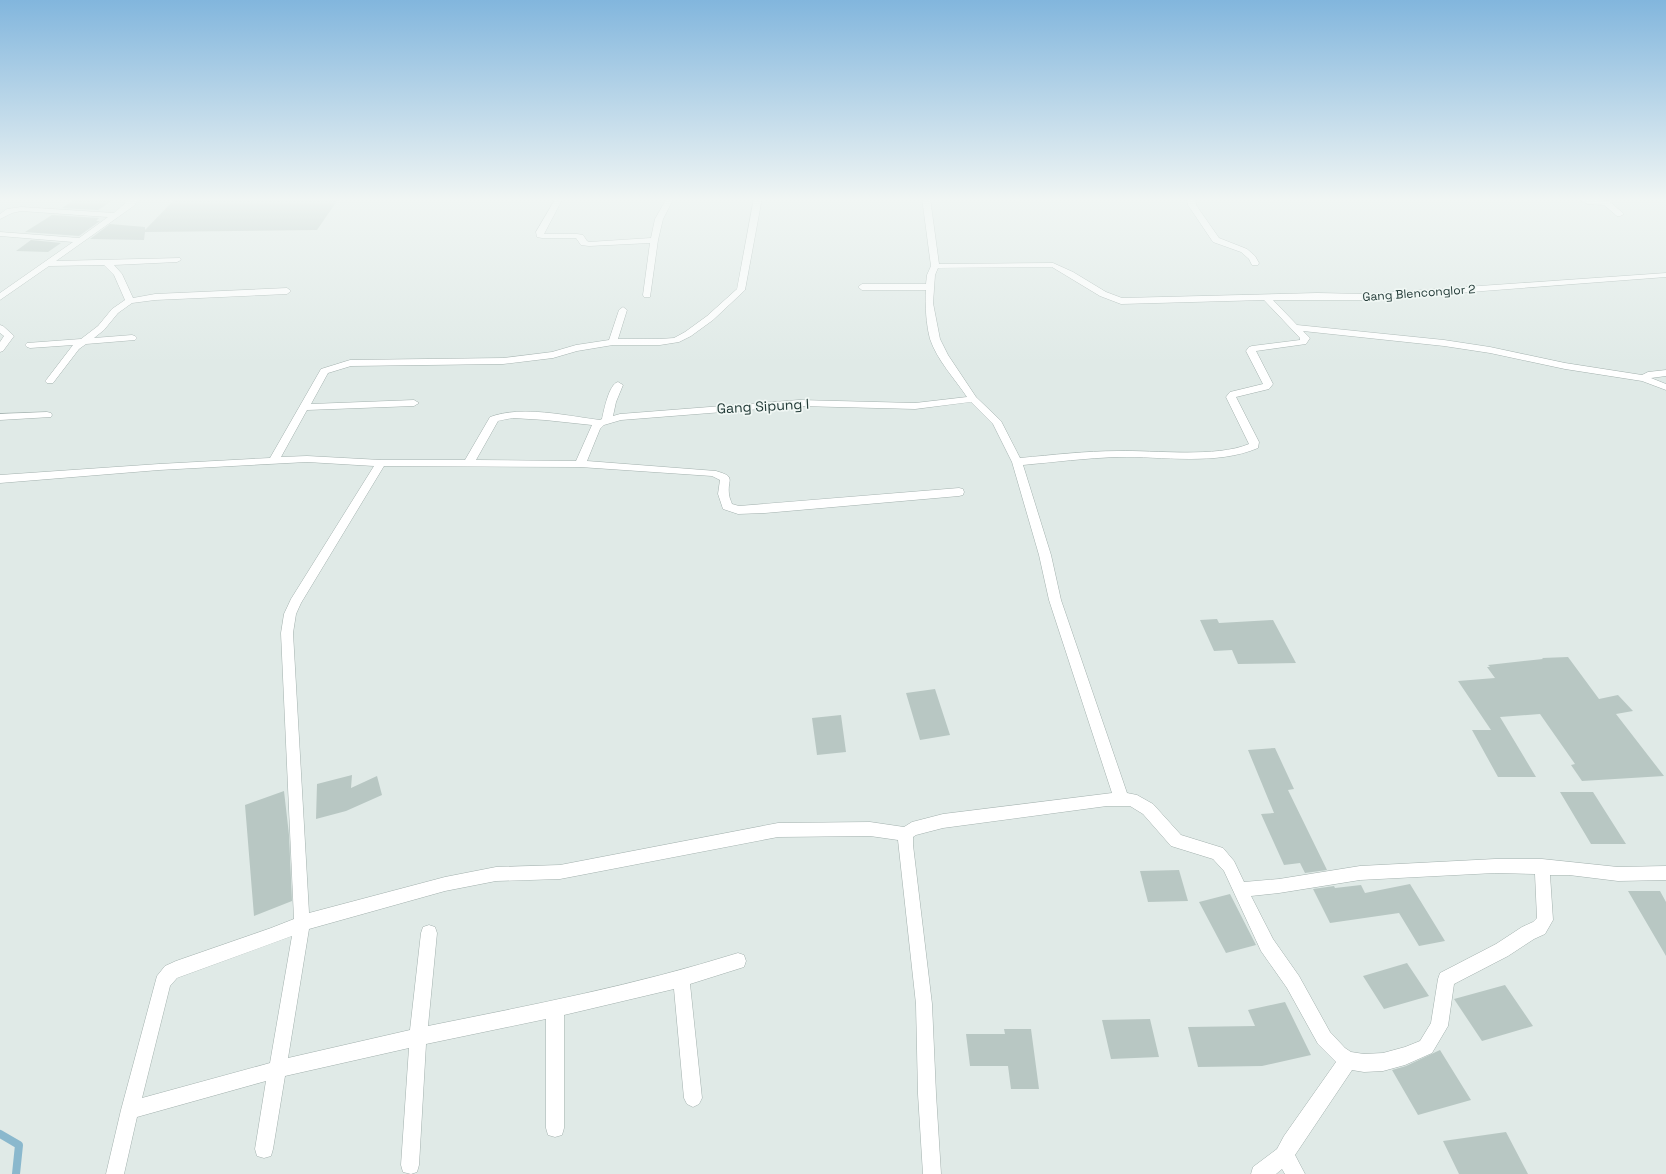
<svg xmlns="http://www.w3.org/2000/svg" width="1666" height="1174" font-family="'Space Grotesk',sans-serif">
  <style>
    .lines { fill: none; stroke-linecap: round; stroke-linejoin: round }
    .stream { stroke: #8ab8cd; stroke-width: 8 }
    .building { fill: #b8c7c3 }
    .minor-casing { stroke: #a3b1ae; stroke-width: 1 }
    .minor { fill: #fff; fill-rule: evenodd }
    .labels { text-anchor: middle; stroke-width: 3.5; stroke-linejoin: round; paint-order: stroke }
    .far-street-label { font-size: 12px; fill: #213936; stroke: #f0f7f4 }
    .street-label { font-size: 14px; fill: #213936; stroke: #f0f7f4 }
  </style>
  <rect width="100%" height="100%" fill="#e0eae7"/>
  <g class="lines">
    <!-- stream -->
    <path class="stream" d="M 0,1134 L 19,1145 L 16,1174"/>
  </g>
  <!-- building -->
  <path class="building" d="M 77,198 L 116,198 L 98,210 L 62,208 Z
    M 176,198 L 339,198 L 317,230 L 145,232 L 144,240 L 90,239 L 110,224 L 145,227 L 145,230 Z
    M 52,215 L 99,218 L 96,221 L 100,221 L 79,236 L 25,232 Z
    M 31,240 L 61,243 L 48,252 L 16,251 Z
    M 1217,619 L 1219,623 L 1273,620 L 1296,663 L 1238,664 L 1232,650 L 1214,651 L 1200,620 Z
    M 1568,657 L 1599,699 L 1618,695 L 1633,711 L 1616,714 L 1664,776 L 1582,781 L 1571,765 L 1575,764 L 1540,714 L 1500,717 L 1536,777 L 1498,777 L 1472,730 L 1491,730 L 1458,681 L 1495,678 L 1487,667 L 1490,667 L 1488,665 L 1543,659 L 1542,658 Z
    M 935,689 L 950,735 L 920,740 L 906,693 Z
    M 841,715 L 846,752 L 817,755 L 812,718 Z
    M 1275,748 L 1294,789 L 1288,790 L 1327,870 L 1305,873 L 1300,863 L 1284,865 L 1261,814 L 1274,813 L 1248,750 Z
    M 352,775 L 351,788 L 377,776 L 382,795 L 346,811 L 316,819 L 317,784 Z
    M 284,791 L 289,835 L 292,901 L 254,916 L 245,805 Z
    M 1560,792 L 1593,792 L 1626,844 L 1591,844 Z
    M 1179,870 L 1188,901 L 1148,902 L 1140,871 Z
    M 1410,884 L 1445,941 L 1419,946 L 1399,913 L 1330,923 L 1313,889 L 1334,886 L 1335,888 L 1361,885 L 1365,893 Z
    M 1628,891 L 1660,891 L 1666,902 L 1666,956 Z
    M 1230,894 L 1256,945 L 1226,953 L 1199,902 Z
    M 1407,963 L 1429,996 L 1384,1009 L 1363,976 Z
    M 1505,985 L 1533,1026 L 1482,1041 L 1454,999 Z
    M 1285,1002 L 1311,1055 L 1262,1066 L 1198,1067 L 1188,1027 L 1255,1026 L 1248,1010 Z
    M 1150,1019 L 1159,1057 L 1111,1059 L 1102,1020 Z
    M 1004,1029 L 1031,1029 L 1039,1089 L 1011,1089 L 1008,1066 L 970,1066 L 966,1034 L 1005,1034 Z
    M 1440,1050 L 1471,1100 L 1418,1115 L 1392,1070 L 1406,1066 Z
    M 1506,1132 L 1528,1174 L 1459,1174 L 1443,1141 Z"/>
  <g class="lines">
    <defs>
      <path id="minor" d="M 131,198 L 138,198 L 135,205 L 56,261 L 180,258 L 181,260 L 177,262 L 114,265 L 122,274 L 133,298 L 155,294 L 287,288 L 291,291 L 287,294 L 155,300 L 132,303 L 118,313 L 104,330 L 94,338 L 132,335 L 135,336 L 137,338 L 135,340 L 86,344 L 79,349 L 53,383 L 47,383 L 45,381 L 47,379 L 73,345 L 30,348 L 27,347 L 25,345 L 27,343 L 81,339 L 98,326 L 112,309 L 125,300 L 114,275 L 104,265 L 49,266 L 0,300 L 0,293 L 73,242 L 0,236 L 0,232 L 79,238 L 108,217 L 21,211 L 12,213 L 0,219 L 0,214 L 7,209 L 21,207 L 114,213 Z
        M 556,198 L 563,198 L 544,234 L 577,234 L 583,235 L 587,241 L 589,242 L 651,238 L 655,219 L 667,198 L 674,198 L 663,219 L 658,240 L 650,297 L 644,297 L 643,295 L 650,243 L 589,246 L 581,245 L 576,238 L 542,238 L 537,237 L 536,232 Z
        M 754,198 L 762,198 L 745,290 L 713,320 L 691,336 L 679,342 L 660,345 L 613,345 L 577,351 L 553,358 L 503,364 L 351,366 L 328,373 L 311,404 L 414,400 L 419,403 L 414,406 L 307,410 L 281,457 L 307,456 L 381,460 L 465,460 L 490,417 C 522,405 567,416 600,420 L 602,419 C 604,410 609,384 618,382 L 623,385 L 616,402 L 613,416 L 620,414 L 799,400 L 915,403 L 967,397 C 955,379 937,360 930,339 C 926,324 925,305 926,290 L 862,290 L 858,287 L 862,284 L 926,284 L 927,275 L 931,266 L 922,198 L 930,198 L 939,264 L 1053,263 L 1073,272 L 1106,292 L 1122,298 L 1317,293 L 1365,294 L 1666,273 L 1666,277 L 1365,300 L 1273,300 L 1297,325 L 1444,340 L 1490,347 L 1565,363 L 1642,375 L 1648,372 L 1666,370 L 1666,376 L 1651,378 L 1666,384 L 1666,390 L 1642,381 L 1565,369 L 1490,353 L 1444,346 L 1303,331 L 1310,338 L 1306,344 L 1256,351 L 1273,384 L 1269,389 L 1236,397 L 1259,442 L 1258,448 C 1216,466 1162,456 1118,457 C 1086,458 1055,462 1023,465 L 1051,555 L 1061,600 L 1127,793 L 1137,795 L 1153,804 L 1181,835 L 1223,848 L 1234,861 L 1244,882 L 1279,879 L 1360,866 L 1495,859 L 1542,859 L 1618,867 L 1666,866 L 1666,880 L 1618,881 L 1569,875 L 1550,875 L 1553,920 L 1545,934 L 1534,939 L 1508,956 L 1454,984 L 1448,1026 L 1432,1053 L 1405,1065 L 1383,1071 L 1364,1072 L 1352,1070 L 1295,1155 L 1305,1174 L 1285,1174 L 1282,1169 L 1276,1174 L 1251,1174 L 1253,1167 L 1277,1149 L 1284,1136 L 1336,1062 L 1318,1044 L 1287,988 L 1261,951 L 1224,871 L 1213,859 L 1171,846 L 1143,814 L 1130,806 L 1107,806 L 943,828 L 916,835 L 913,837 L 913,845 L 932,1004 L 936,1094 L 941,1174 L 923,1174 L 918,1094 L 916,1004 L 898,840 L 870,836 L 778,837 L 560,879 L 496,881 L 445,891 L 309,929 L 288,1058 L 410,1030 L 421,933 L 423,927 L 429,925 L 435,927 L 437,933 L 428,1026 C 532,1005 636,985 738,953 L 744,955 L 746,961 L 744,967 L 690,984 L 702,1098 L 699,1104 L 693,1107 L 687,1104 L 684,1098 L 674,989 L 564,1015 L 564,1128 L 562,1135 L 555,1137 L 548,1135 L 546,1128 L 546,1019 L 426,1044 L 419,1165 L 417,1172 L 411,1174 L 403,1172 L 401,1165 L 409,1048 L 285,1076 L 273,1149 L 271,1156 L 264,1158 L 257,1156 L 255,1149 L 266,1081 L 137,1117 L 124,1174 L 106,1174 L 121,1110 L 157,976 L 165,966 L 176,961 L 271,928 L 294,919 L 281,633 L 284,614 L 291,599 L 374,466 L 307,462 L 159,470 L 0,483 L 0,475 L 159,464 L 270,458 L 321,369 L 350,360 L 503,358 L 552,352 L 576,345 L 609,340 L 619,310 L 623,307 L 627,310 L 618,339 L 660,339 L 674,338 L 685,332 L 707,316 L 737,289 ZM 1052,267 L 1100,296 L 1121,304 L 1264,300 L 1300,338 L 1300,340 L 1252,346 L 1249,347 L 1246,351 L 1263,384 L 1230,392 L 1226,397 L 1249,444 C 1216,458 1155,450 1118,451 C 1085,451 1053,455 1020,458 L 1001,421 L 976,397 L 948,355 L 940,339 L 933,303 L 935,275 L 938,268 ZM 971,402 L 993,424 L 1012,462 L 1039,555 L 1049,600 L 1112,793 L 943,814 L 912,822 L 904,827 L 870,822 L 778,823 L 560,865 L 496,867 L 445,877 L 309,913 L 293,633 L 296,614 L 301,603 L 384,466 L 580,467 L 712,476 L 720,480 L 718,494 L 723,509 L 738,514 L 765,513 L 959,496 L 963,495 L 964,492 L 963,489 L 959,488 L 739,506 L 732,504 C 731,501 729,497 729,494 C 727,479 737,477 716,471 L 587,461 L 600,429 L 604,425 L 621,420 L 799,406 L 915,409 ZM 513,418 L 545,420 L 592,425 L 576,461 L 476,460 L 498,421 ZM 1495,873 L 1535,874 L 1537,918 L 1533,922 L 1522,927 L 1496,944 L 1440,973 L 1438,979 L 1431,1023 L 1420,1041 L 1405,1047 L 1383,1053 L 1364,1054 L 1351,1052 L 1345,1048 L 1330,1032 L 1299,976 L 1273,939 L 1251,896 L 1279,893 L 1360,880 ZM 292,936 L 270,1063 L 142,1098 L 170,986 L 177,978 Z
        M 1187,198 L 1195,198 L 1196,205 L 1219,238 L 1247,249 L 1255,256 L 1259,263 L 1258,265 L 1252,265 L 1249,259 L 1241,252 L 1213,242 L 1188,205 Z
        M 1576,198 L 1609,201 L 1624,214 L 1620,216 L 1617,216 L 1604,205 L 1588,204 Z
        M 0,325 L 3,326 L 14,336 L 3,351 L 0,352 L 0,342 L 4,336 L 0,333 Z
        M 47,412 L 51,413 L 52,415 L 51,417 L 0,420 L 0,414 Z"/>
    </defs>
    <!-- minor casing -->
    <use href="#minor" class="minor-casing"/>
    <!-- minor -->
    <use href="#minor" class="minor"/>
  </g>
  <!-- sky -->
  <linearGradient id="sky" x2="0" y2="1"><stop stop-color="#82b6dd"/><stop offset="0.55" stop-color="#f1f6f4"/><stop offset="1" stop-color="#f1f6f4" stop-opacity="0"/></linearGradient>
  <rect width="1666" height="363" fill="url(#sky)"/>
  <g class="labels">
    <!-- far-street labels -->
    <g class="far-street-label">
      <text transform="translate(1419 293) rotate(-4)" y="4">Gang Blenconglor 2</text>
    </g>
    <!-- street labels -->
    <g class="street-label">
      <text transform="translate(763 406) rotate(-3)" y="5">Gang Sipung I</text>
    </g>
  </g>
</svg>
